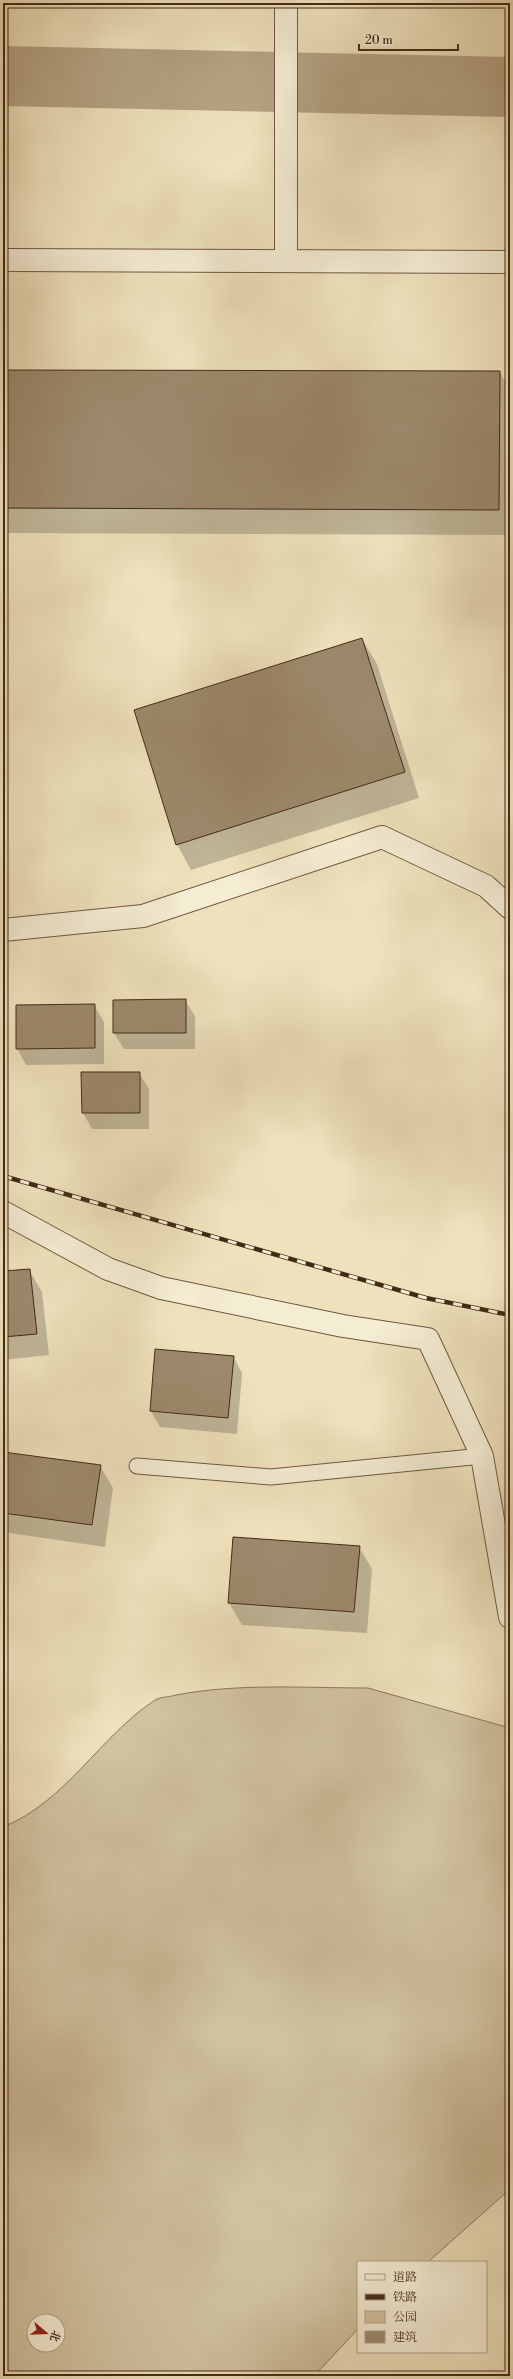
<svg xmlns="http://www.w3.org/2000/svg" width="513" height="2379" font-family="'Libre Bodoni','Noto Serif SC',serif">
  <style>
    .green { fill: #d1c2a0; stroke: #8a765a; fill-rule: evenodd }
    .shadow { fill: #0003 }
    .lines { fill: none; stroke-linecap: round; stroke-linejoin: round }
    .river { stroke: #b4a383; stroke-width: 60 }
    .building { fill: #9c896c; stroke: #442a15 }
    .service-casing { stroke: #6e583f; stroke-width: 17 }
    .minor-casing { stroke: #6e583f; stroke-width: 24 }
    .tertiary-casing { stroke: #6e583f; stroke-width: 24 }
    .service { stroke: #f4ecd3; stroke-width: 15 }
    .minor { stroke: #f4ecd3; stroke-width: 22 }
    .tertiary { stroke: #f4ecd3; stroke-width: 22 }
    .rail-casing { stroke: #442a15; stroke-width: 4.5 }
    .rail { stroke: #f4ecd3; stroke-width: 3; stroke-dasharray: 9; stroke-linecap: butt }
  </style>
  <rect width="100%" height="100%" fill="#eee1bc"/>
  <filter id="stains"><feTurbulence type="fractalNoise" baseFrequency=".005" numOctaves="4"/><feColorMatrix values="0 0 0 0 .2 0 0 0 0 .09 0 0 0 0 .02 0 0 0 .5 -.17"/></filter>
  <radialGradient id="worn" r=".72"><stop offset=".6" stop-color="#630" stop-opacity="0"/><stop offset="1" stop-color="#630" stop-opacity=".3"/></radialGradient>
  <!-- green -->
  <path class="green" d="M 368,1688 L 510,1728 L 510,2189 L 428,2262 L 358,2262 L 358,2329 L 314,2376 L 3,2376 L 3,1827 C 67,1801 99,1737 155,1700 C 160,1697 169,1697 176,1695 C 238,1683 305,1688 368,1688 ZM 34,2321 L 58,2321 L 58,2345 L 34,2345 Z"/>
  <!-- shadow -->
  <path class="shadow" d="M 3,371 L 500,372 L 510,391 L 510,535 L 3,533 Z
    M 362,639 L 377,664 L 419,798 L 191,870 L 177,844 Z
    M 185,1000 L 195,1016 L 195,1049 L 124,1049 L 114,1033 Z
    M 94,1005 L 104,1022 L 104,1064 L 26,1065 L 17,1048 Z
    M 82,1073 L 139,1073 L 149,1089 L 149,1129 L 92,1129 L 83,1113 Z
    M 29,1270 L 42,1292 L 49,1355 L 3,1360 L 3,1272 Z
    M 233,1356 L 242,1373 L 237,1434 L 160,1427 L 151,1411 Z
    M 3,1453 L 100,1466 L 113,1488 L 105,1547 L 3,1532 Z
    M 359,1547 L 372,1569 L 367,1633 L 242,1625 L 229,1603 Z"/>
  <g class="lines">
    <!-- river -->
    <path class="river" d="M 3,76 L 510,87"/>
  </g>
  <!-- building -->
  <path class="building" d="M 3,370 L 500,371 L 499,510 L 3,508 Z
    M 362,638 L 405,772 L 176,845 L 134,710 Z
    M 186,999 L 186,1033 L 113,1033 L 113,1000 Z
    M 95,1004 L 95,1048 L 16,1049 L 16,1005 Z
    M 81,1072 L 140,1072 L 140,1113 L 82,1113 Z
    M 30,1269 L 37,1334 L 3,1337 L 3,1271 Z
    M 155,1349 L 234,1356 L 228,1418 L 150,1411 Z
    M 3,1452 L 101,1465 L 92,1525 L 3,1513 Z
    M 233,1537 L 360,1546 L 354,1612 L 228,1603 Z"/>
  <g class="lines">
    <defs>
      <path id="service" d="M 137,1466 L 271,1477 L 482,1456"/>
      <path id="minor" d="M 286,261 L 286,3
        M 3,930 L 143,916 L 382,837 L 486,886 L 510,908
        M 3,1212 L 108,1269 L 161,1288 L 343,1326 L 428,1339 L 482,1456 L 510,1617"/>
      <path id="tertiary" d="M 3,260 L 510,262"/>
    </defs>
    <!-- service casing -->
    <use href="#service" class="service-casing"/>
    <!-- minor casing -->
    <use href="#minor" class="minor-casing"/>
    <!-- tertiary casing -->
    <use href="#tertiary" class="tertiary-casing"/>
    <!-- service -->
    <use href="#service" class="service"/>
    <!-- minor -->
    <use href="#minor" class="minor"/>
    <!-- tertiary -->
    <use href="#tertiary" class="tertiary"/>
    <defs>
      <path id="rail" d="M 3,1176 L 426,1298 L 510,1315"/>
    </defs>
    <!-- rail casing -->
    <use href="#rail" class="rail-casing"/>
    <!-- rail -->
    <use href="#rail" class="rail"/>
  </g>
  <!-- margin -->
  <rect width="513" height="2379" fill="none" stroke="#eee1bc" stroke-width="16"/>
  <rect x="4" y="4" width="505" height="2371" fill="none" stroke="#442a15" stroke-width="2"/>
  <rect x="8" y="8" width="497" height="2363" fill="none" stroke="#442a15"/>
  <!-- legend -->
  <rect x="357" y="2261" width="130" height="92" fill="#f4ecd3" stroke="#ae9e87"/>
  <rect x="365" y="2274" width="20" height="6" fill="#f4ecd3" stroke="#ae9e87"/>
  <text x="393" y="2281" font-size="12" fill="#442a15">道路</text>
  <rect x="365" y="2294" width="20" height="6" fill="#442a15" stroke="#ae9e87"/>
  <text x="393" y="2301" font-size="12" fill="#442a15">铁路</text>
  <rect x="365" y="2311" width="20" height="12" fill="#d1c2a0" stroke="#ae9e87"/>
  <text x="393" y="2321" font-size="12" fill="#442a15">公园</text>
  <rect x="365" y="2331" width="20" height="12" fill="#9c896c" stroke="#ae9e87"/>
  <text x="393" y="2341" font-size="12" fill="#442a15">建筑</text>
  <!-- north arrow -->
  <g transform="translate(46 2333) rotate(109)"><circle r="19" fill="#f4ecd3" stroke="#ae9e87"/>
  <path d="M0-3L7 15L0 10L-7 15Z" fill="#8f2418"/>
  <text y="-6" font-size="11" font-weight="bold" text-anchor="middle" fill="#442a15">北</text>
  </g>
  <!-- scale -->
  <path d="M359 44v6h99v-6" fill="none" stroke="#442a15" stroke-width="2"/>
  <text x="365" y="44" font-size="12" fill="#442a15" stroke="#f4ecd3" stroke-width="3" paint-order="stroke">20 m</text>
  <rect width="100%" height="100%" filter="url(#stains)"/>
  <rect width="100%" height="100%" fill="url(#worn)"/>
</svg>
